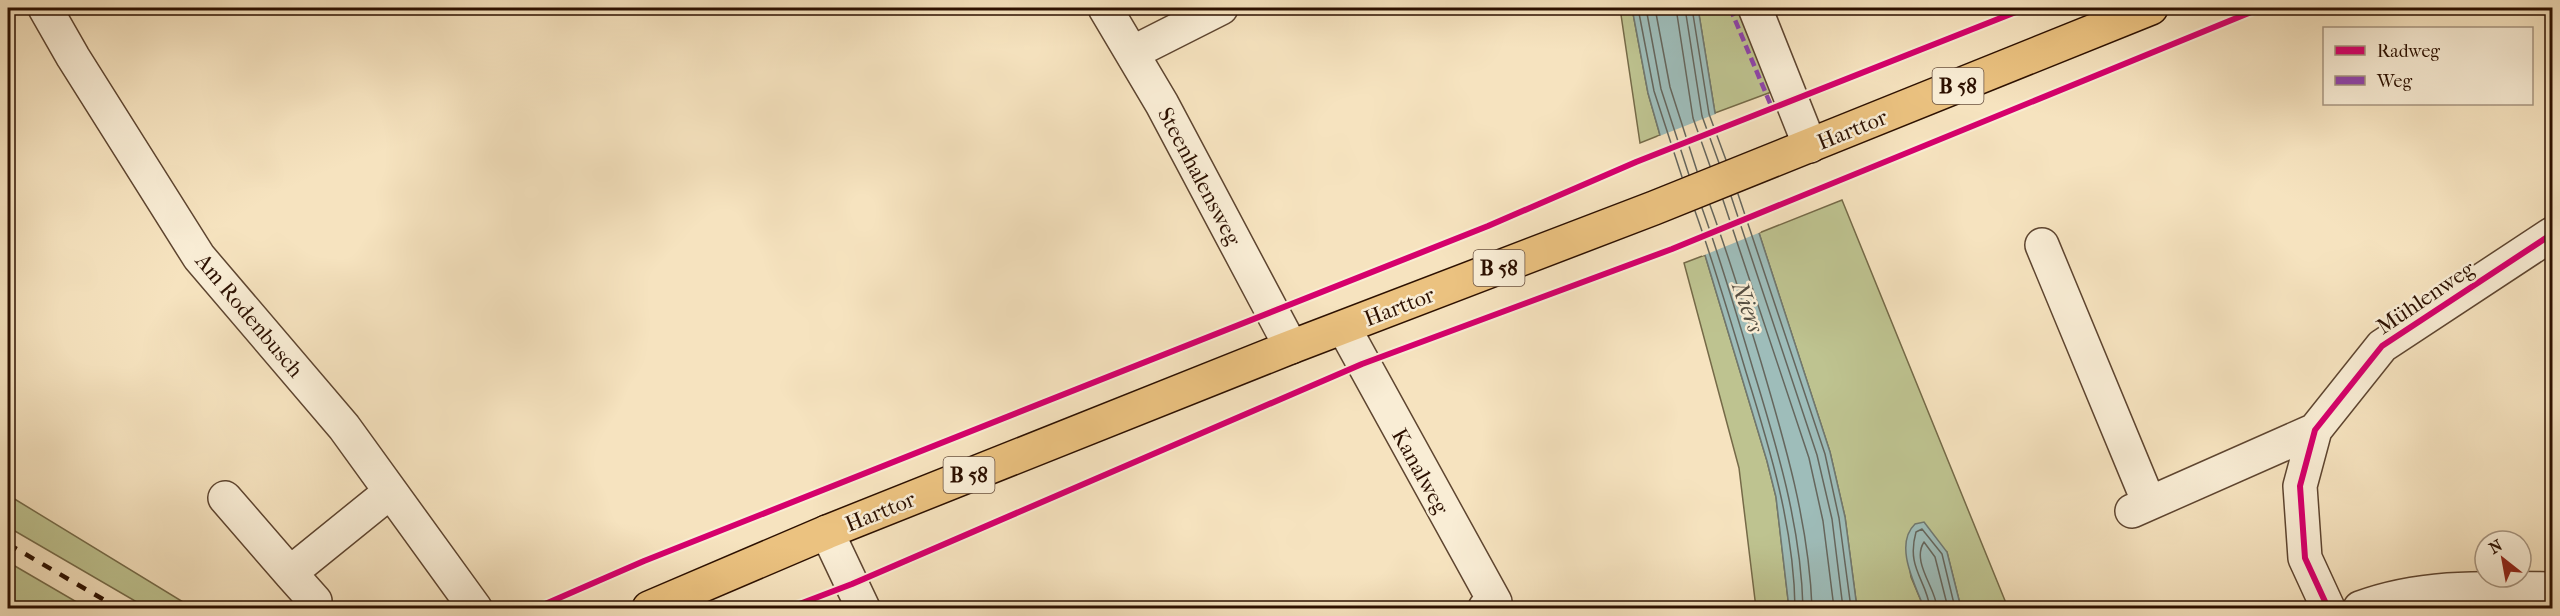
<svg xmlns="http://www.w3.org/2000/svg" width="2560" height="616" font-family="'IM FELL French Canon',serif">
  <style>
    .green { fill: #bec390; stroke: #756a48; stroke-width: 1.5 }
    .water { fill: #9ebdba; stroke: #707870; stroke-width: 1.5 }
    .pier { fill: #f6e3bf }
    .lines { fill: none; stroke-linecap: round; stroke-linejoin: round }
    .shore { stroke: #65665d; stroke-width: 1.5 }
    .minor-casing { stroke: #5e4530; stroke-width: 36 }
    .major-casing { stroke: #2c1000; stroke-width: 36 }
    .minor { stroke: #f9edd5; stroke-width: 33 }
    .major { stroke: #ebc280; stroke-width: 33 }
    .rail { stroke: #2c1000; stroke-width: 4.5; stroke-dasharray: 10 10; stroke-linecap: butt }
    .quiet { stroke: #8e44ad; stroke-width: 4.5; stroke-dasharray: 9 4.5; stroke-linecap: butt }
    .cycleway-casing { stroke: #f9edd5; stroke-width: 10 }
    .cycleway { stroke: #d6006c; stroke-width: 6 }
    .labels { text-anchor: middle; stroke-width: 5; stroke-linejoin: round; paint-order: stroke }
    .shield { fill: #f9edd5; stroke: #6a5240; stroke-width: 1.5 }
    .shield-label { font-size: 21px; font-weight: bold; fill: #2c1000 }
    .street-label { font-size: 22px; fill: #2c1000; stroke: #f9edd5 }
    .water-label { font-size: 24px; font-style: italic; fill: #544d41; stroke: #f9edd5 }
  </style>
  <rect width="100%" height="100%" fill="#f6e3bf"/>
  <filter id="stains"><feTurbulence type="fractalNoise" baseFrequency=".00333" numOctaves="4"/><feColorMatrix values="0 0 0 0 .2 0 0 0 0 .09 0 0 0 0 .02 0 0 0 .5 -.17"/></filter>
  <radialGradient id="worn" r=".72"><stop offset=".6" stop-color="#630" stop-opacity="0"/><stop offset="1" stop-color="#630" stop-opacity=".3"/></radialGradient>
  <!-- green -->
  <path class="green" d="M 1620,8 L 1632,8 L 1648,93 L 1660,135 L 1640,143 Z
    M 1698,8 L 1740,8 L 1774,91 L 1715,113 Z
    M 1842,200 L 2008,608 L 1961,608 L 1947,552 L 1907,552 L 1911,577 L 1924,608 L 1857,608 L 1845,517 L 1830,452 L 1759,233 Z
    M 1705,255 L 1767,461 L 1776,497 L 1789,608 L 1756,608 L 1739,468 L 1684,263 Z
    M 8,495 L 193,608 L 147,608 L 8,527 Z
    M 8,562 L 87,608 L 16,608 L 8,603 Z"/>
  <!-- water -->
  <path class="water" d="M 1632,8 L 1698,8 L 1715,113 L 1759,233 L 1830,452 L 1845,517 L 1857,608 L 1789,608 L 1776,497 L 1767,461 L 1705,255 L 1660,135 L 1648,93 Z
    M 1924,522 L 1947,552 L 1961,608 L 1924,608 C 1916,586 1893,545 1915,524 Z"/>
  <!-- pier -->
  <path class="pier" d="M 1718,113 L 1761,232 L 1702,256 L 1657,137 Z"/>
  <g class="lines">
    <!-- shore -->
    <path class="shore" d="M 1638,8 L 1654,91 L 1682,177
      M 1646,8 L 1661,89 L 1689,175
      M 1655,8 L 1670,87 L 1697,171
      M 1676,8 L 1693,118 L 1710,166
      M 1685,8 L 1702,116 L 1719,163
      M 1692,8 L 1709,114 L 1726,160
      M 1738,194 L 1825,454 L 1839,518 L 1851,608
      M 1731,196 L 1817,455 L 1832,519 L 1843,608
      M 1723,200 L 1809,458 L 1823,521 L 1834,608
      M 1710,205 C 1729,257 1745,309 1761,362 C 1785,443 1809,524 1812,608
      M 1702,208 C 1721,261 1737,315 1753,369 C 1777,447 1801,526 1803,608
      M 1695,211 C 1714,264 1730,318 1746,372 C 1770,449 1794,527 1795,608
      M 1930,608 C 1926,579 1906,568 1916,532 L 1922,529 L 1942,554 L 1955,608
      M 1937,608 C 1936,588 1911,562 1924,542 L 1935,557 L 1948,608"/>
    <defs>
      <path id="minor" d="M 45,8 L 73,57 L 199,257 L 344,427 L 475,608
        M 1105,8 L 1162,104 L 1291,347
        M 1755,8 L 1810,146
        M 1132,53 L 1221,8
        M 2042,245 L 2149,503
        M 1344,328 L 1495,602 L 1485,608
        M 225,498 L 290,573 L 390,492
        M 2132,511 L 2315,430
        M 827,532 L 863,608
        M 290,573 L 315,601
        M 2328,608 L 2305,558 L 2300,486 L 2315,430 L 2382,346 L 2552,234
        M 2360,608 C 2422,585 2487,588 2552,589"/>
      <path id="major" d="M 649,608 L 827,532 L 1291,347 L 1654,208 L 2151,8"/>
    </defs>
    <!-- minor casing -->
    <use href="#minor" class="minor-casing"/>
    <!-- major casing -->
    <use href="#major" class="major-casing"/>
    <!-- minor -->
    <use href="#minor" class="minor"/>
    <!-- major -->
    <use href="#major" class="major"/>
    <!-- rail -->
    <path class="rail" d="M 8,544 L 118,608"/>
    <!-- quiet -->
    <path class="quiet" d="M 1730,8 L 1772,108"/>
    <defs>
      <path id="cycleway" d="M 536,608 L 644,561 L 1488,226 L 1636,162 L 2026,8
        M 789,608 L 852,584 L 1362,364 L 1672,249 L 2261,8
        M 2328,608 L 2305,558 L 2300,486 L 2315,430 L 2382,346 L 2552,234"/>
    </defs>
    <!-- cycleway casing -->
    <use href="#cycleway" class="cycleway-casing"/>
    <!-- cycleway -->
    <use href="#cycleway" class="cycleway"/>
  </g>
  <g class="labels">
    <!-- shield labels -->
    <g class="shield">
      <rect x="1932.5" y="68" width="51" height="36" rx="4.5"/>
      <rect x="1473.5" y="250" width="51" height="36" rx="4.5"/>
      <rect x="943.5" y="457" width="51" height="36" rx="4.5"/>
    </g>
    <g class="shield-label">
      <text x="1958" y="93">B 58</text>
      <text x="1499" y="275">B 58</text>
      <text x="969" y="482">B 58</text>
    </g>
    <!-- street labels -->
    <g class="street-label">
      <text transform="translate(1852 129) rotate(-22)" y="8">Harttor</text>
      <text transform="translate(1200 176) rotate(62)" y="8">Steenhalensweg</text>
      <text transform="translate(2425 297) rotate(-34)" y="8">Mühlenweg</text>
      <text transform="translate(1399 306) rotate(-21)" y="8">Harttor</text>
      <text transform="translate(250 315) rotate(50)" y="8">Am Rodenbusch</text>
      <text transform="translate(1421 471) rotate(61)" y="8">Kanalweg</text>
      <text transform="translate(880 511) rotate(-22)" y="8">Harttor</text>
    </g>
    <!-- water labels -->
    <g class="water-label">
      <text transform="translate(1748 307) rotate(70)" y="8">Niers</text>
    </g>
  </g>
  <!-- margin -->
  <rect width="2560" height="616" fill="none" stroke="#f6e3bf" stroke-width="30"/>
  <rect x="9" y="9" width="2542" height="598" fill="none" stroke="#2c1000" stroke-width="3"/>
  <rect x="15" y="15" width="2530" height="586" fill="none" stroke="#2c1000" stroke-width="1.5"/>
  <!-- legend -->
  <rect x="2323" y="27" width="210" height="78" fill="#f9edd5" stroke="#a79580" stroke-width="1.5"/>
  <rect x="2335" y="46" width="30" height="9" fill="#d6006c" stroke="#a79580" stroke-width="1.5"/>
  <text x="2377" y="57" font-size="18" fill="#2c1000">Radweg</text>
  <rect x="2335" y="76" width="30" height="9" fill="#8e44ad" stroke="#a79580" stroke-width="1.5"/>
  <text x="2377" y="87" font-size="18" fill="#2c1000">Weg</text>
  <!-- north arrow -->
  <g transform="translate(2503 559) rotate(329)"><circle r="28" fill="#f9edd5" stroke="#a79580" stroke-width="1.5"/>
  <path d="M0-4.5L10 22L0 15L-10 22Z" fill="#8f2418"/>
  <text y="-9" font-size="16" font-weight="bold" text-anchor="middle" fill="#2c1000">N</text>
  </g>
  <rect width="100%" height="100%" filter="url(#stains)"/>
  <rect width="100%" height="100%" fill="url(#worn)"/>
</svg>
